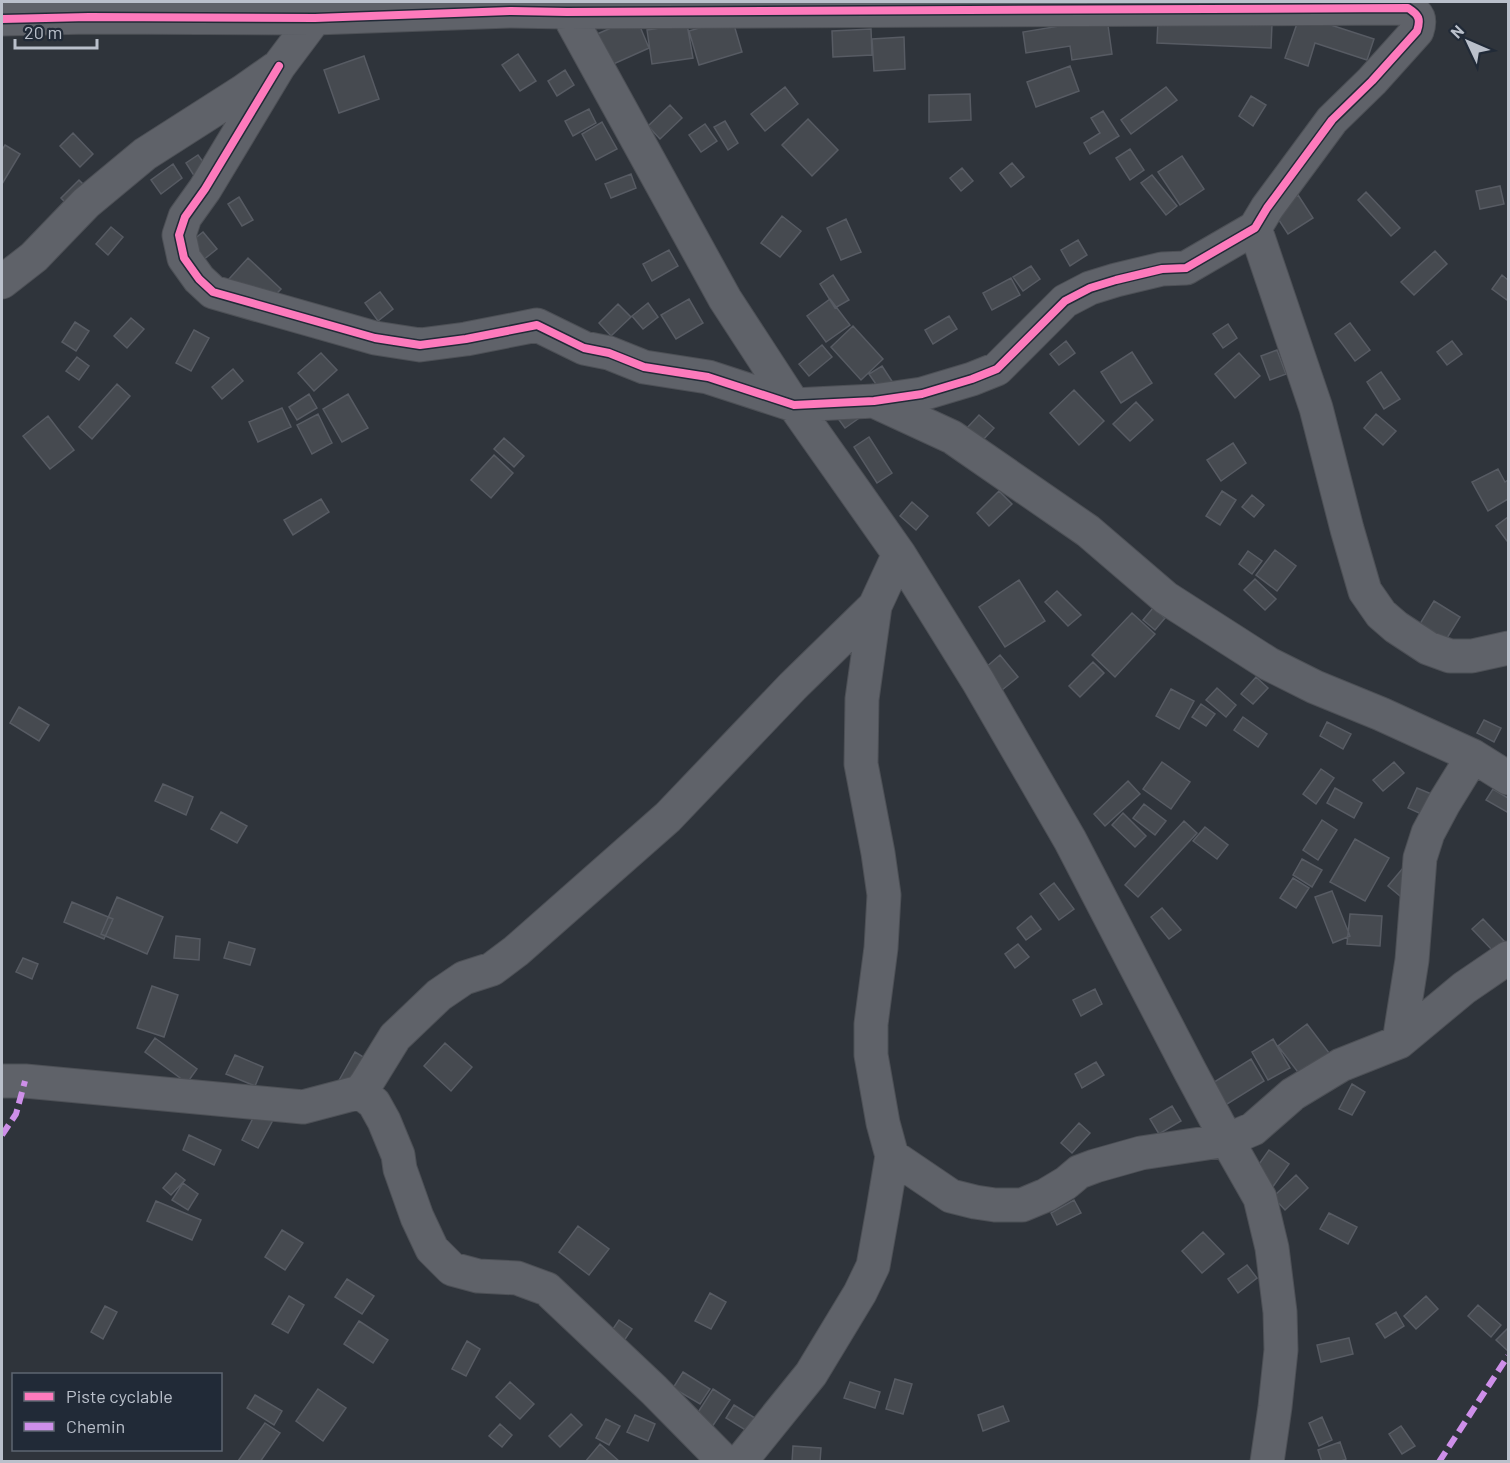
<svg xmlns="http://www.w3.org/2000/svg" width="1510" height="1463" font-family="Barlow,sans-serif">
  <style>
    .building { fill: #464a50; stroke: #575b63; stroke-width: 1.5 }
    .lines { fill: none; stroke-linecap: round; stroke-linejoin: round }
    .minor-casing { stroke: #4d5056; stroke-width: 35 }
    .minor { stroke: #5f6269; stroke-width: 33 }
    .quiet { stroke: #ce8fe9; stroke-width: 6; stroke-dasharray: 12 6; stroke-linecap: butt }
    .cycleway-casing { stroke: #212a37; stroke-width: 11 }
    .cycleway { stroke: #fd7abc; stroke-width: 8 }
  </style>
  <rect width="100%" height="100%" fill="#2f343b"/>
  <!-- building -->
  <path class="building" d="M 1300,15 L 1374,39 L 1367,60 L 1315,43 L 1308,66 L 1285,58 Z
    M 636,17 L 649,48 L 609,66 L 595,35 Z
    M 732,18 L 742,52 L 699,65 L 689,31 Z
    M 1107,18 L 1112,54 L 1072,60 L 1070,46 L 1026,53 L 1023,32 Z
    M 1158,20 L 1272,24 L 1271,48 L 1157,43 Z
    M 687,24 L 693,58 L 652,64 L 647,30 Z
    M 871,29 L 872,55 L 833,57 L 832,31 Z
    M 904,37 L 905,69 L 874,71 L 872,39 Z
    M 518,54 L 536,81 L 520,91 L 502,65 Z
    M 364,56 L 379,99 L 339,113 L 324,70 Z
    M 1070,66 L 1079,91 L 1036,107 L 1027,82 Z
    M 565,70 L 574,85 L 557,96 L 548,81 Z
    M 785,87 L 798,104 L 765,131 L 751,114 Z
    M 1166,87 L 1177,100 L 1131,134 L 1121,120 Z
    M 970,94 L 971,120 L 929,122 L 929,95 Z
    M 1251,96 L 1266,105 L 1253,126 L 1239,116 Z
    M 670,105 L 682,118 L 660,139 L 648,126 Z
    M 589,109 L 596,123 L 573,136 L 565,121 Z
    M 1103,111 L 1119,136 L 1090,154 L 1084,143 L 1100,133 L 1091,118 Z
    M 808,119 L 838,150 L 812,176 L 782,145 Z
    M 725,121 L 738,143 L 728,150 L 714,127 Z
    M 602,122 L 617,149 L 596,160 L 582,134 Z
    M 705,124 L 717,141 L 701,152 L 689,135 Z
    M 73,133 L 93,154 L 80,167 L 60,146 Z
    M 5,145 L 20,154 L 2,184 L 2,150 Z
    M 1130,149 L 1144,170 L 1130,180 L 1116,158 Z
    M 198,155 L 211,173 L 198,182 L 186,163 Z
    M 1182,156 L 1204,189 L 1180,205 L 1158,172 Z
    M 1012,163 L 1024,177 L 1011,187 L 1000,173 Z
    M 173,164 L 182,178 L 161,194 L 151,180 Z
    M 962,168 L 973,181 L 961,191 L 950,178 Z
    M 631,174 L 636,188 L 611,198 L 605,184 Z
    M 1152,175 L 1177,206 L 1166,215 L 1141,183 Z
    M 79,180 L 89,190 L 71,208 L 61,198 Z
    M 1500,186 L 1504,204 L 1480,209 L 1476,191 Z
    M 1366,192 L 1400,228 L 1391,236 L 1358,200 Z
    M 1298,195 L 1313,218 L 1288,234 L 1273,211 Z
    M 239,197 L 253,220 L 242,226 L 228,204 Z
    M 782,216 L 801,231 L 780,257 L 761,243 Z
    M 846,219 L 861,252 L 841,260 L 827,228 Z
    M 111,227 L 123,237 L 108,255 L 96,244 Z
    M 203,232 L 217,249 L 198,264 L 184,247 Z
    M 1078,240 L 1087,255 L 1070,266 L 1061,250 Z
    M 669,250 L 678,266 L 652,281 L 643,264 Z
    M 1435,251 L 1447,264 L 1414,295 L 1401,282 Z
    M 248,258 L 281,289 L 262,309 L 229,279 Z
    M 1031,266 L 1040,279 L 1023,291 L 1013,277 Z
    M 833,275 L 849,300 L 835,308 L 820,284 Z
    M 1502,275 L 1508,280 L 1508,297 L 1507,300 L 1492,289 Z
    M 1011,278 L 1020,295 L 992,310 L 983,293 Z
    M 380,292 L 393,309 L 378,321 L 365,303 Z
    M 689,299 L 703,323 L 676,339 L 661,315 Z
    M 830,299 L 850,325 L 826,342 L 807,316 Z
    M 648,303 L 658,317 L 643,329 L 632,316 Z
    M 618,304 L 631,317 L 611,336 L 599,323 Z
    M 949,316 L 957,329 L 933,344 L 925,330 Z
    M 131,318 L 144,329 L 127,348 L 114,336 Z
    M 75,322 L 89,331 L 76,351 L 62,342 Z
    M 1350,323 L 1370,350 L 1355,361 L 1335,334 Z
    M 1228,324 L 1237,338 L 1223,348 L 1213,334 Z
    M 853,326 L 883,359 L 861,380 L 831,347 Z
    M 194,330 L 209,338 L 191,371 L 176,363 Z
    M 1066,341 L 1075,353 L 1059,365 L 1050,354 Z
    M 1452,341 L 1462,354 L 1447,365 L 1437,352 Z
    M 822,345 L 832,357 L 809,376 L 799,364 Z
    M 1277,350 L 1286,374 L 1270,380 L 1261,356 Z
    M 1132,352 L 1152,383 L 1121,403 L 1101,372 Z
    M 321,353 L 337,370 L 314,391 L 298,373 Z
    M 1239,353 L 1260,376 L 1235,398 L 1215,374 Z
    M 77,357 L 89,366 L 79,380 L 66,371 Z
    M 882,366 L 903,398 L 891,406 L 869,374 Z
    M 233,369 L 243,381 L 222,399 L 212,387 Z
    M 1381,372 L 1400,399 L 1384,409 L 1367,382 Z
    M 117,384 L 130,396 L 92,439 L 79,427 Z
    M 1074,390 L 1104,421 L 1079,445 L 1050,413 Z
    M 309,394 L 317,408 L 297,420 L 289,407 Z
    M 348,394 L 368,428 L 342,442 L 323,409 Z
    M 1136,402 L 1153,420 L 1130,441 L 1113,424 Z
    M 282,408 L 291,427 L 258,442 L 249,422 Z
    M 318,414 L 332,443 L 312,454 L 297,425 Z
    M 865,414 L 845,428 L 837,417 Z
    M 1376,414 L 1396,431 L 1383,445 L 1364,428 Z
    M 979,415 L 994,428 L 981,442 L 966,429 Z
    M 48,416 L 74,450 L 50,469 L 23,436 Z
    M 869,437 L 892,473 L 877,483 L 854,447 Z
    M 504,438 L 524,456 L 514,467 L 494,449 Z
    M 1233,443 L 1246,463 L 1221,481 L 1207,460 Z
    M 494,455 L 513,473 L 491,498 L 471,480 Z
    M 1498,469 L 1505,482 L 1508,480 L 1508,499 L 1488,511 L 1472,482 Z
    M 999,491 L 1012,504 L 989,526 L 977,513 Z
    M 1222,491 L 1236,500 L 1220,525 L 1206,516 Z
    M 1252,495 L 1264,505 L 1254,517 L 1242,507 Z
    M 321,499 L 329,512 L 293,535 L 284,520 Z
    M 912,502 L 928,516 L 916,530 L 900,516 Z
    M 1508,517 L 1508,541 L 1507,541 L 1496,526 Z
    M 1275,550 L 1296,566 L 1277,591 L 1256,575 Z
    M 1248,551 L 1262,561 L 1252,574 L 1239,564 Z
    M 1255,579 L 1276,599 L 1265,610 L 1244,590 Z
    M 1019,580 L 1045,621 L 1005,647 L 979,607 Z
    M 1057,591 L 1081,615 L 1068,626 L 1045,602 Z
    M 1434,601 L 1460,617 L 1444,643 L 1418,627 Z
    M 1153,608 L 1165,618 L 1155,630 L 1143,620 Z
    M 1132,613 L 1155,634 L 1115,677 L 1092,655 Z
    M 1000,655 L 1018,677 L 1002,690 L 984,669 Z
    M 1093,662 L 1104,673 L 1080,697 L 1069,686 Z
    M 1256,677 L 1268,688 L 1253,704 L 1241,694 Z
    M 1217,688 L 1236,705 L 1226,717 L 1206,700 Z
    M 1171,689 L 1194,701 L 1179,729 L 1156,716 Z
    M 1201,704 L 1215,714 L 1206,726 L 1192,717 Z
    M 19,707 L 49,725 L 39,741 L 10,723 Z
    M 1243,717 L 1267,734 L 1258,747 L 1234,730 Z
    M 1484,720 L 1501,728 L 1494,742 L 1477,733 Z
    M 1327,722 L 1351,734 L 1343,749 L 1320,736 Z
    M 1162,762 L 1190,782 L 1171,809 L 1143,789 Z
    M 1394,762 L 1404,773 L 1383,791 L 1373,780 Z
    M 1321,769 L 1334,778 L 1316,804 L 1303,794 Z
    M 1128,781 L 1140,794 L 1105,826 L 1094,814 Z
    M 163,784 L 193,797 L 186,815 L 155,801 Z
    M 1335,788 L 1362,803 L 1354,818 L 1327,803 Z
    M 1417,788 L 1441,798 L 1432,819 L 1408,808 Z
    M 1493,789 L 1508,798 L 1508,810 L 1507,812 L 1486,800 Z
    M 1144,804 L 1166,821 L 1155,835 L 1133,818 Z
    M 221,812 L 247,826 L 237,843 L 211,829 Z
    M 1123,813 L 1146,836 L 1135,847 L 1112,825 Z
    M 1322,820 L 1337,830 L 1318,860 L 1303,850 Z
    M 1184,821 L 1197,833 L 1138,897 L 1125,885 Z
    M 1205,827 L 1228,845 L 1217,859 L 1193,841 Z
    M 1355,839 L 1389,858 L 1365,901 L 1330,882 Z
    M 1302,859 L 1322,870 L 1312,887 L 1293,875 Z
    M 1403,868 L 1415,878 L 1400,896 L 1388,886 Z
    M 1293,878 L 1309,888 L 1296,908 L 1280,898 Z
    M 1054,883 L 1074,909 L 1059,920 L 1040,894 Z
    M 1332,891 L 1350,936 L 1333,943 L 1315,897 Z
    M 117,897 L 163,917 L 147,954 L 101,934 Z
    M 72,902 L 113,919 L 104,939 L 64,922 Z
    M 1162,908 L 1181,930 L 1169,939 L 1151,917 Z
    M 1350,914 L 1382,916 L 1380,946 L 1347,944 Z
    M 1031,916 L 1041,929 L 1026,940 L 1017,928 Z
    M 1483,919 L 1504,941 L 1494,952 L 1472,929 Z
    M 176,936 L 200,939 L 199,960 L 174,958 Z
    M 229,942 L 255,949 L 250,965 L 224,958 Z
    M 1018,944 L 1029,957 L 1015,968 L 1005,954 Z
    M 23,958 L 38,964 L 32,979 L 16,972 Z
    M 152,986 L 178,995 L 164,1037 L 137,1028 Z
    M 1095,989 L 1102,1004 L 1081,1016 L 1073,1000 Z
    M 1307,1024 L 1336,1062 L 1307,1084 L 1278,1046 Z
    M 155,1038 L 197,1069 L 187,1083 L 145,1052 Z
    M 1273,1039 L 1290,1068 L 1268,1080 L 1252,1052 Z
    M 445,1043 L 472,1067 L 451,1091 L 424,1066 Z
    M 355,1052 L 370,1061 L 353,1093 L 337,1084 Z
    M 235,1055 L 263,1067 L 255,1086 L 226,1074 Z
    M 1251,1059 L 1264,1081 L 1224,1106 L 1211,1084 Z
    M 1096,1062 L 1104,1075 L 1082,1088 L 1075,1074 Z
    M 1352,1084 L 1365,1092 L 1352,1115 L 1339,1109 Z
    M 1172,1106 L 1181,1121 L 1159,1134 L 1150,1119 Z
    M 256,1112 L 273,1120 L 258,1148 L 242,1140 Z
    M 1079,1123 L 1090,1133 L 1072,1153 L 1061,1143 Z
    M 189,1135 L 221,1150 L 214,1165 L 183,1150 Z
    M 1269,1150 L 1289,1164 L 1272,1188 L 1252,1174 Z
    M 176,1173 L 185,1180 L 171,1195 L 163,1188 Z
    M 1296,1175 L 1308,1188 L 1285,1210 L 1273,1197 Z
    M 183,1183 L 198,1194 L 188,1210 L 172,1200 Z
    M 1074,1200 L 1081,1213 L 1057,1225 L 1051,1213 Z
    M 156,1201 L 201,1220 L 192,1240 L 147,1221 Z
    M 1329,1213 L 1357,1227 L 1348,1244 L 1320,1229 Z
    M 578,1226 L 609,1249 L 589,1275 L 559,1252 Z
    M 282,1230 L 303,1243 L 285,1270 L 265,1257 Z
    M 1203,1232 L 1224,1254 L 1202,1273 L 1182,1251 Z
    M 1247,1265 L 1257,1278 L 1238,1293 L 1228,1279 Z
    M 347,1279 L 374,1296 L 362,1314 L 335,1297 Z
    M 710,1293 L 726,1302 L 711,1329 L 695,1321 Z
    M 289,1296 L 304,1305 L 288,1333 L 272,1324 Z
    M 1426,1296 L 1438,1309 L 1416,1329 L 1404,1316 Z
    M 1478,1305 L 1501,1325 L 1491,1337 L 1468,1316 Z
    M 105,1306 L 117,1312 L 103,1339 L 91,1332 Z
    M 1396,1312 L 1404,1326 L 1385,1338 L 1376,1324 Z
    M 619,1320 L 632,1329 L 615,1354 L 602,1345 Z
    M 359,1321 L 388,1340 L 373,1363 L 344,1344 Z
    M 1508,1328 L 1508,1351 L 1496,1340 Z
    M 1349,1338 L 1353,1354 L 1321,1362 L 1317,1345 Z
    M 467,1341 L 480,1349 L 466,1376 L 452,1369 Z
    M 683,1372 L 710,1389 L 700,1404 L 673,1388 Z
    M 895,1379 L 912,1384 L 903,1414 L 886,1409 Z
    M 510,1382 L 534,1404 L 520,1419 L 496,1397 Z
    M 850,1382 L 880,1392 L 875,1408 L 844,1398 Z
    M 318,1389 L 346,1408 L 323,1441 L 296,1421 Z
    M 713,1389 L 730,1400 L 712,1427 L 695,1417 Z
    M 255,1395 L 282,1411 L 274,1425 L 247,1408 Z
    M 734,1405 L 755,1418 L 747,1431 L 726,1418 Z
    M 1003,1406 L 1009,1421 L 983,1431 L 978,1415 Z
    M 571,1414 L 582,1425 L 560,1447 L 549,1436 Z
    M 635,1415 L 655,1424 L 648,1441 L 627,1432 Z
    M 1322,1417 L 1332,1440 L 1319,1446 L 1309,1423 Z
    M 606,1419 L 620,1426 L 609,1445 L 596,1438 Z
    M 265,1423 L 280,1433 L 260,1462 L 238,1461 Z
    M 500,1424 L 512,1435 L 502,1447 L 489,1436 Z
    M 1401,1426 L 1415,1446 L 1402,1454 L 1389,1434 Z
    M 1340,1442 L 1346,1459 L 1339,1462 L 1322,1462 L 1318,1450 Z
    M 600,1444 L 620,1462 L 585,1462 Z
    M 793,1446 L 821,1448 L 820,1462 L 792,1462 Z"/>
  <g class="lines">
    <defs>
      <path id="minor" d="M 560,2 L 567,12 L 725,299 L 794,405 L 899,554 L 978,681 L 1070,840 L 1190,1071 L 1227,1140 L 1260,1198 L 1272,1248 L 1280,1312 L 1281,1350 L 1275,1407 L 1267,1462
        M 2,19 L 89,17 L 315,18 L 511,11 L 567,12 L 1408,8 C 1419,15 1421,19 1417,31 L 1372,81 L 1332,120 L 1267,208 L 1255,228 L 1186,268 L 1162,269 L 1116,280 L 1090,288 L 1065,301 L 997,369 L 972,379 L 922,394 L 874,401 L 794,405 L 708,377 L 644,367 L 609,353 L 584,348 L 537,325 L 466,339 L 420,345 L 375,338 L 213,292 L 199,279 L 184,258 L 179,235 L 185,217 L 205,189 L 279,66
        M 1255,228 L 1316,408 L 1347,529 L 1365,591 L 1381,614 L 1396,627 L 1428,648 L 1450,656 L 1472,656 L 1508,648
        M 2,282 L 34,257 L 86,203 L 145,154 L 242,92 L 279,66 L 315,18
        M 874,401 L 952,437 L 1088,531 L 1166,598 L 1269,664 L 1315,687 L 1381,714 L 1473,756 L 1508,778
        M 1399,1042 L 1412,960 L 1420,858 L 1428,833 L 1444,803 L 1473,756
        M 2,1081 L 25,1081 L 303,1107 L 360,1092 L 366,1084 L 395,1037 L 439,995 L 464,978 L 492,969 L 516,951 L 668,817 L 793,686 L 875,606
        M 360,1092 L 374,1103 L 384,1121 L 398,1155 L 400,1169 L 417,1217 L 432,1249 L 452,1269 L 478,1276 L 517,1278 L 547,1289 L 654,1390 L 725,1462
        M 892,1156 L 951,1196 L 975,1202 L 995,1205 L 1022,1205 L 1046,1195 L 1066,1183 L 1079,1172 L 1095,1166 L 1141,1153 L 1227,1140 L 1253,1129 L 1293,1094 L 1341,1065 L 1399,1042 L 1464,988 L 1508,958
        M 740,1462 L 811,1374 L 860,1293 L 873,1266 L 883,1210 L 892,1156 L 883,1123 L 871,1055 L 871,1024 L 881,948 L 884,895 L 878,853 L 861,764 L 862,699 L 875,606 L 899,554"/>
    </defs>
    <!-- minor casing -->
    <use href="#minor" class="minor-casing"/>
    <!-- minor -->
    <use href="#minor" class="minor"/>
    <!-- quiet -->
    <path class="quiet" d="M 2,1135 L 16,1114 L 25,1081
      M 1439,1462 L 1508,1356"/>
    <defs>
      <path id="cycleway" d="M 2,19 L 89,17 L 315,18 L 511,11 L 567,12 L 1408,8 C 1419,15 1421,19 1417,31 L 1372,81 L 1332,120 L 1267,208 L 1255,228 L 1186,268 L 1162,269 L 1116,280 L 1090,288 L 1065,301 L 997,369 L 972,379 L 922,394 L 874,401 L 794,405 L 708,377 L 644,367 L 609,353 L 584,348 L 537,325 L 466,339 L 420,345 L 375,338 L 213,292 L 199,279 L 184,258 L 179,235 L 185,217 L 205,189 L 279,66"/>
    </defs>
    <!-- cycleway casing -->
    <use href="#cycleway" class="cycleway-casing"/>
    <!-- cycleway -->
    <use href="#cycleway" class="cycleway"/>
  </g>
  <!-- border -->
  <rect width="1510" height="1463" fill="none" stroke="#bac0cb" stroke-width="6"/>
  <!-- legend -->
  <rect x="12" y="1373" width="210" height="78" fill="#212a37" stroke="#5e6672" stroke-width="1.5"/>
  <rect x="24" y="1392" width="30" height="9" fill="#fd7abc" stroke="#5e6672" stroke-width="1.5"/>
  <text x="66" y="1403" font-size="18" fill="#bac0cb">Piste cyclable</text>
  <rect x="24" y="1422" width="30" height="9" fill="#ce8fe9" stroke="#5e6672" stroke-width="1.5"/>
  <text x="66" y="1433" font-size="18" fill="#bac0cb">Chemin</text>
  <!-- north arrow -->
  <g transform="translate(1468 42) rotate(314)" stroke="#212a37" stroke-width="4.5" paint-order="stroke">
  <path d="M0-4.5L10 22L0 15L-10 22Z" fill="#bac0cb"/>
  <text y="-9" font-size="16" font-weight="bold" text-anchor="middle" fill="#bac0cb">N</text>
  </g>
  <!-- scale -->
  <path d="M15 39v9h82v-9" fill="none" stroke="#bac0cb" stroke-width="3"/>
  <text x="24" y="39" font-size="18" fill="#bac0cb" stroke="#212a37" stroke-width="4.5" paint-order="stroke">20 m</text>
</svg>
